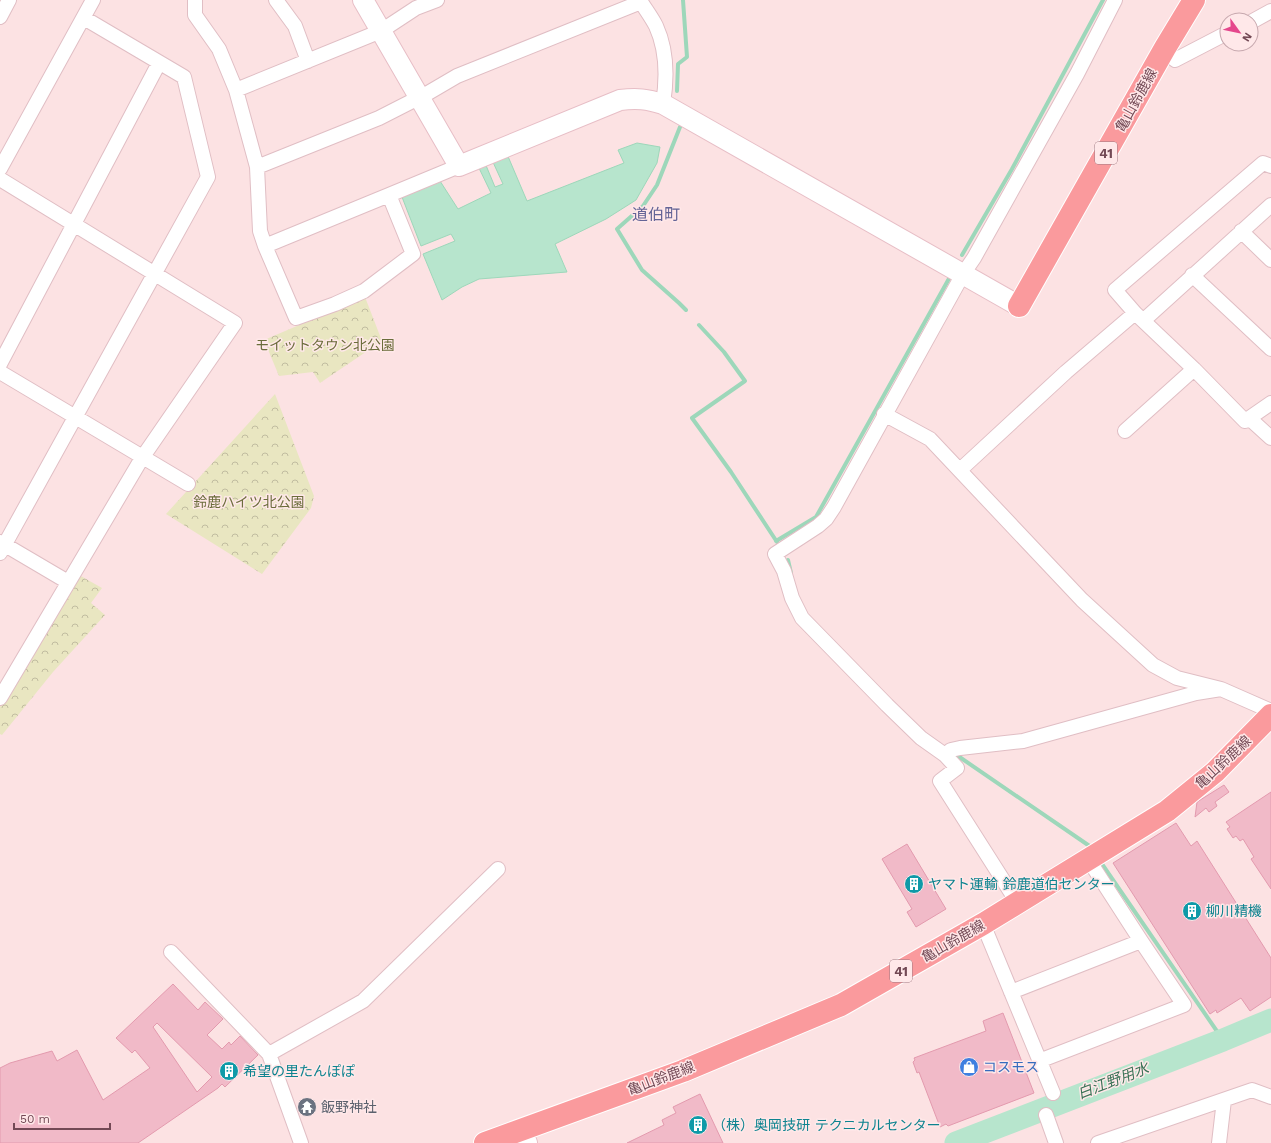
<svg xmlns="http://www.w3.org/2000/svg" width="1271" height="1143" font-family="'Work Sans','Noto Sans JP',sans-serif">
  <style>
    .park { fill: url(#park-crowns) }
    .water { fill: #b7e5cd; stroke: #9dd7ba }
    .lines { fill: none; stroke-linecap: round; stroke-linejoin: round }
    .stream { stroke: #9dd7ba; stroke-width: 4 }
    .river { stroke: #b7e5cd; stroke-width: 23 }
    .building { fill: #f1bac8; stroke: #e39aae; fill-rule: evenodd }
    .street-casing { stroke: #e0bec4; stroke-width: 16 }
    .secondary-casing { stroke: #e7bec6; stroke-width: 22 }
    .primary-casing { stroke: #fff; stroke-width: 24 }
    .street { stroke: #fff; stroke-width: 14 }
    .secondary { stroke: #fff; stroke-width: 20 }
    .primary { stroke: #fa9a9d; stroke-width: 22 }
    .labels { text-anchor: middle; stroke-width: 3; stroke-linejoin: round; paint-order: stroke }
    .shield { fill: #ffe8e9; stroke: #9d7981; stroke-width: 1 }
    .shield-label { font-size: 13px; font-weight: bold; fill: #734955 }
    .street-label { font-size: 14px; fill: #734955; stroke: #ffe8e9 }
    .park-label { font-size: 14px; fill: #6b6d3b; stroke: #ffe8e9 }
    .culture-label { font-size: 14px; fill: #0d838f; stroke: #ffe8e9; text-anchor: start }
    .shop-label { font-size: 14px; fill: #366cbe; stroke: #ffe8e9; text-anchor: start }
    .worship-label { font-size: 14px; fill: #5b616d; stroke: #ffe8e9; text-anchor: start }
    .water-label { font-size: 15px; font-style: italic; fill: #3a7256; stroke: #ffe8e9 }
    .quarter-label { font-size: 16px; fill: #646496; stroke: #ffe8e9 }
  </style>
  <defs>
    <pattern id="park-crowns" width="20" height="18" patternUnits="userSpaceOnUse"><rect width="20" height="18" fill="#e9e6c1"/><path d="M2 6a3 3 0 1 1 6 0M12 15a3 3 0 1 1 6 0" fill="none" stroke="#c1bca0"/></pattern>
  </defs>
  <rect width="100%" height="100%" fill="#fce2e3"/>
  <!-- park -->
  <path class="park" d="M 365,297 L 382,341 L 320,383 L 313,372 L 279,376 L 264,340 Z
    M 275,394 L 314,496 L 311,508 L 262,574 L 166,514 Z
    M 79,575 L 102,588 L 91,603 L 105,615 L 53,672 L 2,735 L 0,734 L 0,707 Z"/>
  <!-- water -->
  <path class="water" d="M 637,143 L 660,147 L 657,163 L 636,200 L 606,219 L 555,244 L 567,272 L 479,279 L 462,287 L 442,300 L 423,254 L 455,241 L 451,234 L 421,246 L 402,197 L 440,181 L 458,209 L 491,193 L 478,166 L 485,163 L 495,187 L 503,184 L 492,160 L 507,154 L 527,201 L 624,163 L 618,150 Z"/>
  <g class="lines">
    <!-- stream -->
    <path class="stream" d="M 677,91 L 678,64 L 687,57 L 683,0
      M 680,127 L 657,185 L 643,206 L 617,229 L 642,270 L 679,303 L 686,310
      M 962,255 L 1012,169 L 1103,0
      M 699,325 L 724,352 L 745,381 L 692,418 L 731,472 L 777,542
      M 776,541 L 816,517 L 951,275
      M 788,560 L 791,573
      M 958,756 L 1091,847
      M 1102,864 L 1223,1040"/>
    <!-- river -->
    <path class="river" d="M 956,1143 L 1223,1040 L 1271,1020"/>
  </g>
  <!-- building -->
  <path class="building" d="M 1224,785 L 1229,792 L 1215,802 L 1217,806 L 1209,812 L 1206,808 L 1195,817 L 1197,802 Z
    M 1271,792 L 1271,889 L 1251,859 L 1254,857 L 1243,839 L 1240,841 L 1236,836 L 1233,838 L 1227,829 L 1230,827 L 1226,822 Z
    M 1176,823 L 1191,846 L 1197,841 L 1271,958 L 1271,997 L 1250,1011 L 1241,998 L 1217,1013 L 1216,1010 L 1210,1014 L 1113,863 Z
    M 907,844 L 946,909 L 916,927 L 907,912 L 912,909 L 882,859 Z
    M 173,984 L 198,1010 L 205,1002 L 223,1019 L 207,1035 L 222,1049 L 229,1042 L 231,1045 L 240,1036 L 258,1055 L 225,1087 L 222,1084 L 218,1088 L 138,1143 L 0,1143 L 0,1068 L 10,1063 L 52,1051 L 57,1061 L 77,1050 L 103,1100 L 150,1068 L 135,1050 L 132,1053 L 116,1038 ZM 157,1023 L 212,1077 L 197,1092 L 153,1027 Z
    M 1003,1013 L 1034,1093 L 948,1126 L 946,1124 L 940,1127 L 919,1072 L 917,1073 L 913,1062 L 915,1060 L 914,1058 L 986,1031 L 983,1021 Z
    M 700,1094 L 723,1143 L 627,1143 L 664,1125 L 662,1120 L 676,1113 L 673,1107 Z"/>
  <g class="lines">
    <defs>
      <path id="street" d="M 195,0 L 195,15 L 219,49 L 236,90 L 257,167 L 260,231 L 265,246 L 296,318 L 335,304 L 364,291 L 413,254 L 389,195 L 459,166
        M 276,0 L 295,26 L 308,61
        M 0,17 L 9,0
        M 1251,22 L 1271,11
        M 1175,60 L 1227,33
        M 236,90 L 381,31 L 416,8 L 437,0
        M 1271,166 L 1263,163 L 1115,290 L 1135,313 L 1194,369 L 1245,421 L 1271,403
        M 257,167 L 379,118 L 428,93 L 457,76 L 641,2 C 646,10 652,18 656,26 C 667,50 667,79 663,104
        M 0,169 L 93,0
        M 0,179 L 235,323 L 142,458 L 0,698
        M 1241,231 L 1271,260
        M 265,246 L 389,195
        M 1192,275 L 1271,349
        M 1144,320 L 1271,205
        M 0,364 L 159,63
        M 0,372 L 188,484
        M 884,414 L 930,439 L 1082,600 L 1153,665 L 1177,678 L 1221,689
        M 1249,418 L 1271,438
        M 1125,431 L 1194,369
        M 960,470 L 1066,372 L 1135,313
        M 0,542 L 68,582
        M 0,553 L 208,177 L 184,77 L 84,18
        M 945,755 L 951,750 L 960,748 L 1023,741 L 1196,693 L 1221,689 L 1271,711
        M 1017,902 L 940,781 L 957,768 L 945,755 L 921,738 L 887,705 L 802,618 L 792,598 L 784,571 L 775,554 L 818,526 L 826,519 L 834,507 L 963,274 L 974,258 L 1077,74 L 1115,0
        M 983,924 L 1053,1093
        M 171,952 L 269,1054 L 301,1143
        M 1011,992 L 1141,941
        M 269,1054 L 363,1001 L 498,869
        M 1039,1061 L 1184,1005 L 1141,941 L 1088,859
        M 1046,1115 L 1056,1143
        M 1098,1143 L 1252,1090 L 1271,1097
        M 1219,1143 L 1224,1100"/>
      <path id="secondary" d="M 363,0 L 459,166 L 620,100 C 637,98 647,99 663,104 L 1019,306
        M 521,1130 L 527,1143"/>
      <path id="primary" d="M 1019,306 L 1165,48 L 1194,0
        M 485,1143 L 683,1071 L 841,1005 L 983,924 L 1167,811 L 1215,772 L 1271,715"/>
    </defs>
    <!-- street casing -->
    <use href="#street" class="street-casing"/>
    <!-- secondary casing -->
    <use href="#secondary" class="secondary-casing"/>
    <!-- primary casing -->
    <use href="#primary" class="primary-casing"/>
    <!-- street -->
    <use href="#street" class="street"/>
    <!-- secondary -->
    <use href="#secondary" class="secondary"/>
    <!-- primary -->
    <use href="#primary" class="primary"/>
  </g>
  <!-- icons -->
  <defs>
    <symbol id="building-disc" viewBox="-11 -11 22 22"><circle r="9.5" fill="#0f9aa8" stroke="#ffe8e9"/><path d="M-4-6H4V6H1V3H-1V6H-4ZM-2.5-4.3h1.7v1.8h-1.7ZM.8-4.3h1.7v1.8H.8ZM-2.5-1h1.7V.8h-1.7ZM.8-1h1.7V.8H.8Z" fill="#fff"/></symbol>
    <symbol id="shop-disc" viewBox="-11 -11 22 22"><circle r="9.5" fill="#3f7fe0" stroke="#ffe8e9"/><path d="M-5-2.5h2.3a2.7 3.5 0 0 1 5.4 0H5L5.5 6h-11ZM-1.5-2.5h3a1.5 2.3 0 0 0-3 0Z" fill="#fff"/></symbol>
    <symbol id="temple-disc" viewBox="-11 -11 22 22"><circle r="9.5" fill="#6b7280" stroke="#ffe8e9"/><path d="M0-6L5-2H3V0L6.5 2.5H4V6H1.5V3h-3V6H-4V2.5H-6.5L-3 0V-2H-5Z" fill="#fff"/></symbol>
  </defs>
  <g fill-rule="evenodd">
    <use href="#building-disc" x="903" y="873" width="22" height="22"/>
    <use href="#building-disc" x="1181" y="900" width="22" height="22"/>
    <use href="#shop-disc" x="958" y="1056" width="22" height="22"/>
    <use href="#building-disc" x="218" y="1060" width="22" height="22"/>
    <use href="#temple-disc" x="296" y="1096" width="22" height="22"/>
    <use href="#building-disc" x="687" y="1114" width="22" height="22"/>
  </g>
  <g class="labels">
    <!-- shield labels -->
    <g class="shield">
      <rect x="1095" y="142" width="22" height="22" rx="3"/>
      <rect x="890" y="960" width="22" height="22" rx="3"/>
    </g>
    <g class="shield-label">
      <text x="1106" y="158">41</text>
      <text x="901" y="976">41</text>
    </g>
    <!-- street labels -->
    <g class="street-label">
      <text transform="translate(1136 100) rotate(-61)" y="5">亀山鈴鹿線</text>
      <text transform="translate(1223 762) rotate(-43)" y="5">亀山鈴鹿線</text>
      <text transform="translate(953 941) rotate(-30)" y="5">亀山鈴鹿線</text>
      <text transform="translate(661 1078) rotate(-21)" y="5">亀山鈴鹿線</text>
    </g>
    <!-- park labels -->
    <g class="park-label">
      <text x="325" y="350">モイットタウン北公園</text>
      <text x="249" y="507">鈴鹿ハイツ北公園</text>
    </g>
    <!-- culture labels -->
    <g class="culture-label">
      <text x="928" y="889">ヤマト運輸 鈴鹿道伯センター</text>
      <text x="1206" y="916">柳川精機</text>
      <text x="243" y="1076">希望の里たんぽぽ</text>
      <text x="712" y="1130">（株）奥岡技研 テクニカルセンター</text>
    </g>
    <!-- shop labels -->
    <g class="shop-label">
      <text x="983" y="1072">コスモス</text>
    </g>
    <!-- worship labels -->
    <g class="worship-label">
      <text x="321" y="1112">飯野神社</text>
    </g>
    <!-- water labels -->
    <g class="water-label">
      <text transform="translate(1113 1081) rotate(-21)" y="5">白江野用水</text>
    </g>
    <!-- quarter labels -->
    <g class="quarter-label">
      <text x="656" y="220">道伯町</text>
    </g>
  </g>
  <!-- north arrow -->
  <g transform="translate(1239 32) rotate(123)"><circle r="19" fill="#ffe8e9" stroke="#c7a8ae"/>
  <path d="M0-3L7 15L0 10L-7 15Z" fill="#e5478c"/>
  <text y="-6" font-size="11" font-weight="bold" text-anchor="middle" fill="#734955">N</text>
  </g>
  <!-- scale -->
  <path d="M14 1123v6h96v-6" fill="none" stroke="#734955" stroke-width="2"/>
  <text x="20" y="1123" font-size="12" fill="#734955" stroke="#ffe8e9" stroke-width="3" paint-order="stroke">50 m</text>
</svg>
